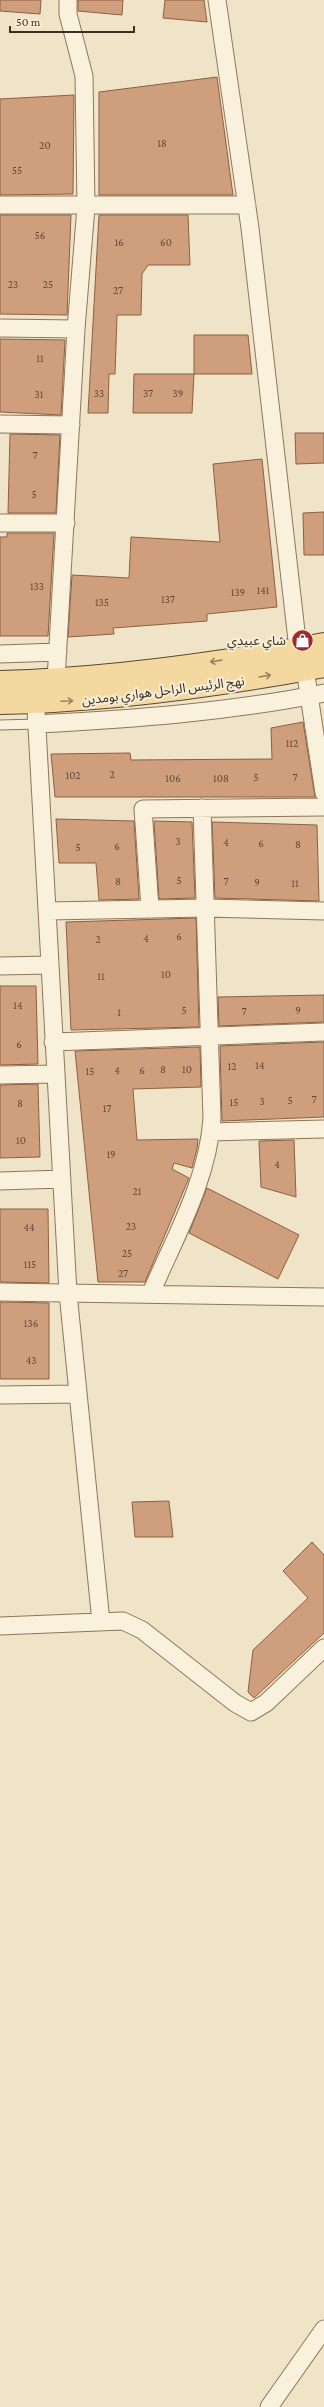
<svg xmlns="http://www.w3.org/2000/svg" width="324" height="2407" font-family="'Crimson Pro','Noto Sans Arabic',serif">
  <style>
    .building { fill: #cf9f7d; stroke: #8d5f41 }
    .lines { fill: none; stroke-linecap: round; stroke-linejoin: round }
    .lane-casing { stroke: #8d765c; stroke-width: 11 }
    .street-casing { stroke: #8d765c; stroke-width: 19 }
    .primary-casing { stroke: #5b4430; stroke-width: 24 }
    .lane { stroke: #faf1dc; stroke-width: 9 }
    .street { stroke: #faf1dc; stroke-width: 17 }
    .primary { stroke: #f3d9a0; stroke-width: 22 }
    .oneway { stroke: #988460 }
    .labels { text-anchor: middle; stroke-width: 4; stroke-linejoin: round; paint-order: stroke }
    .number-label { font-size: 11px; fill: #624a37 }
    .poi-label { font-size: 13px; fill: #3d2e20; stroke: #f7eed8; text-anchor: end }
    .street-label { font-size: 13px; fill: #3d2e20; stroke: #f7eed8 }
  </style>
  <rect width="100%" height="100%" fill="#f0e4c8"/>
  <!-- building -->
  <path class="building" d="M 0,0 L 41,0 L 40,14 L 0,11 Z
    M 78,0 L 123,0 L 122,15 L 78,11 Z
    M 165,0 L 204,0 L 207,22 L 163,18 Z
    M 217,77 L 233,195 L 99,195 L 99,92 Z
    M 74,95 L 73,194 L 0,195 L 0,99 Z
    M 0,215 L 71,215 L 67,315 L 0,314 Z
    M 99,215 L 188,215 L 190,265 L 148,265 L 142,274 L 141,315 L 117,315 L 115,374 L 109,374 L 108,413 L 88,413 Z
    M 194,335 L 248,335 L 252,374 L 194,374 Z
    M 0,339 L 65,340 L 61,415 L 0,412 Z
    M 134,374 L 194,374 L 192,413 L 133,413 Z
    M 295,433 L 324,433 L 324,463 L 296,464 Z
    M 10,434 L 60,435 L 56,513 L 8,513 Z
    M 262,459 L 277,607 L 207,614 L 207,621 L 113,628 L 114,634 L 68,637 L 72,575 L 129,578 L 131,537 L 220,542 L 213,464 Z
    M 324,512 L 324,555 L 304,555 L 303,513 Z
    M 7,533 L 54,533 L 48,636 L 0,636 L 0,537 L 7,537 Z
    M 303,722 L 315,797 L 55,797 L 51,754 L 130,753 L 131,760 L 272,759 L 271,728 Z
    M 56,819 L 134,821 L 139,899 L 99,900 L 96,863 L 59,863 Z
    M 154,821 L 192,822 L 195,898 L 159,899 Z
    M 212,822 L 317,825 L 319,901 L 215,898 Z
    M 196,918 L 199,1027 L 71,1030 L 66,922 Z
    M 0,986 L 36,986 L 38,1064 L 0,1065 Z
    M 324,995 L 324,1022 L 219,1026 L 218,997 Z
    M 324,1042 L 324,1117 L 222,1121 L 220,1046 Z
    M 200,1047 L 201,1087 L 133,1089 L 137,1140 L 198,1139 L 197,1149 L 192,1168 L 174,1163 L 172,1169 L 189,1178 L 145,1282 L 98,1282 L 75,1051 Z
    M 38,1084 L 40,1157 L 0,1158 L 0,1085 Z
    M 294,1140 L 296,1197 L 261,1187 L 259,1141 Z
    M 207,1188 L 299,1235 L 278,1279 L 189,1233 Z
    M 0,1209 L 48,1209 L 49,1283 L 0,1282 Z
    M 0,1302 L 49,1303 L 49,1379 L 0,1379 Z
    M 169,1501 L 173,1537 L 135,1537 L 132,1502 Z
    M 312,1542 L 324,1555 L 324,1633 L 254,1698 L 248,1692 L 253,1650 L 308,1598 L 283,1571 Z"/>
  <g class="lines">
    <defs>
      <path id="lane" d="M 0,725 L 37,724"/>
      <path id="street" d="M 217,0 L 250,228 L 298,649
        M 0,205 L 247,205
        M 0,328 L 76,329
        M 0,424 L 71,425
        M 0,523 L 66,523
        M 0,654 L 58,652
        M 305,669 L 324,793
        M 56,680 L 76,329 L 86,207 L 84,76 L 68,14 L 68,0
        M 35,691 L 68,1293 L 101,1622
        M 37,724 C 134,719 229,712 324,693
        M 150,908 L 143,809 L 324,807
        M 48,911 L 205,908 L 324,911
        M 0,966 L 49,965
        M 53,1042 L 324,1032
        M 0,1075 L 55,1074
        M 211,1132 L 324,1129
        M 0,1181 L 62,1179
        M 0,1292 L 324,1297
        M 151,1293 C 175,1237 208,1180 212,1118 L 202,808
        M 0,1395 L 78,1394
        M 0,1626 L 123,1621 L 142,1630 L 235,1703 L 251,1712 L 266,1703 L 324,1648
        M 269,2407 L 324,2329"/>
      <path id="primary" d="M 0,682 C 108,679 217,664 324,644
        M 0,703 C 109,701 217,686 324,666"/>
    </defs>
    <!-- lane casing -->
    <use href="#lane" class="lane-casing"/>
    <!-- street casing -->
    <use href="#street" class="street-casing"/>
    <!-- primary casing -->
    <use href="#primary" class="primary-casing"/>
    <!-- lane -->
    <use href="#lane" class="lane"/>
    <!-- street -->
    <use href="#street" class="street"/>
    <!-- primary -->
    <use href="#primary" class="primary"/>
  </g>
  <!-- one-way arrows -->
  <defs><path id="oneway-shaft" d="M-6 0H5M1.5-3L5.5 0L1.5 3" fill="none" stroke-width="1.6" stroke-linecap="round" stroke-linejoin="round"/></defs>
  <g class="oneway">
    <use href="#oneway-shaft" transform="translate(216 661) rotate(172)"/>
    <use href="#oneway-shaft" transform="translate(265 676) rotate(-10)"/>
    <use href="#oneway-shaft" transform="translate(67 701) rotate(-3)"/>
  </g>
  <!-- icons -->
  <defs>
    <symbol id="shop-disc" viewBox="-11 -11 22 22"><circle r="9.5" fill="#9e2a2b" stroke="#f7eed8"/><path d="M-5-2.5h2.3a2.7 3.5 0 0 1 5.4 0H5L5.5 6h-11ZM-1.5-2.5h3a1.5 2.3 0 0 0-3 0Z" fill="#fff"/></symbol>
  </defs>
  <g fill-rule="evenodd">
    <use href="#shop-disc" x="290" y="628" width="25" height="25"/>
  </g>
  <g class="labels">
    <!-- number labels -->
    <g class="number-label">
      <text x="162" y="147">18</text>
      <text x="45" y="149">20</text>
      <text x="17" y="174">55</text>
      <text x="40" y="239">56</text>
      <text x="119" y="246">16</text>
      <text x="166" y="246">60</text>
      <text x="13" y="288">23</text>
      <text x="48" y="288">25</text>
      <text x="118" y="294">27</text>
      <text x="40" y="362">11</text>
      <text x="99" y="397">33</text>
      <text x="148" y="397">37</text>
      <text x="178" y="397">39</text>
      <text x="39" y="398">31</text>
      <text x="35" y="459">7</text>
      <text x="34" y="498">5</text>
      <text x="37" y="590">133</text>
      <text x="263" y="594">141</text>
      <text x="238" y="596">139</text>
      <text x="168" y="603">137</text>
      <text x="102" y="606">135</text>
      <text x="292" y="747">112</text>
      <text x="112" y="778">2</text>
      <text x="73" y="779">102</text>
      <text x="256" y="781">5</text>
      <text x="295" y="781">7</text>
      <text x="173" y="782">106</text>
      <text x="221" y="782">108</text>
      <text x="178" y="845">3</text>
      <text x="226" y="846">4</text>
      <text x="261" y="847">6</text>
      <text x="298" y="848">8</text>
      <text x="117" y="850">6</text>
      <text x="78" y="851">5</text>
      <text x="179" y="884">5</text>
      <text x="118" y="885">8</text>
      <text x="226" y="885">7</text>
      <text x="257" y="886">9</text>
      <text x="295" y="887">11</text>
      <text x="179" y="940">6</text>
      <text x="146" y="942">4</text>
      <text x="98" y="943">2</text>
      <text x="166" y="978">10</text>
      <text x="101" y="980">11</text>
      <text x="18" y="1009">14</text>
      <text x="184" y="1014">5</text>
      <text x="298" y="1014">9</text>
      <text x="244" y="1015">7</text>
      <text x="119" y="1016">1</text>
      <text x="19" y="1048">6</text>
      <text x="260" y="1069">14</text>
      <text x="232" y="1070">12</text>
      <text x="163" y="1073">8</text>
      <text x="187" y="1073">10</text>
      <text x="117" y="1074">4</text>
      <text x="142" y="1074">6</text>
      <text x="90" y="1075">15</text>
      <text x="314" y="1103">7</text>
      <text x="290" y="1104">5</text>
      <text x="262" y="1105">3</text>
      <text x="234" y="1106">15</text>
      <text x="20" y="1107">8</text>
      <text x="107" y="1112">17</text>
      <text x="21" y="1144">10</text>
      <text x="111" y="1158">19</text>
      <text x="277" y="1168">4</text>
      <text x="137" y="1195">21</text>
      <text x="131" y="1230">23</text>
      <text x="29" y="1231">44</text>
      <text x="127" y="1257">25</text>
      <text x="30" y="1268">115</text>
      <text x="123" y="1277">27</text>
      <text x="31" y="1327">136</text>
      <text x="31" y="1364">43</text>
    </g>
    <!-- poi labels -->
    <g class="poi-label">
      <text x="286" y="645">شاي عبيدي</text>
    </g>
    <!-- street labels -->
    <g class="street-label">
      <text transform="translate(163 690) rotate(-7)" y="5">نهج الرئيس الراحل هواري بومدين</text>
    </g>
  </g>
  <!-- scale -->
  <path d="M10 26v6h124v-6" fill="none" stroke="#3d2e20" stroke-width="2"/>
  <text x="16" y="26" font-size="12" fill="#3d2e20" stroke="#f7eed8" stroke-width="3" paint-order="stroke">50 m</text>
</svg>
